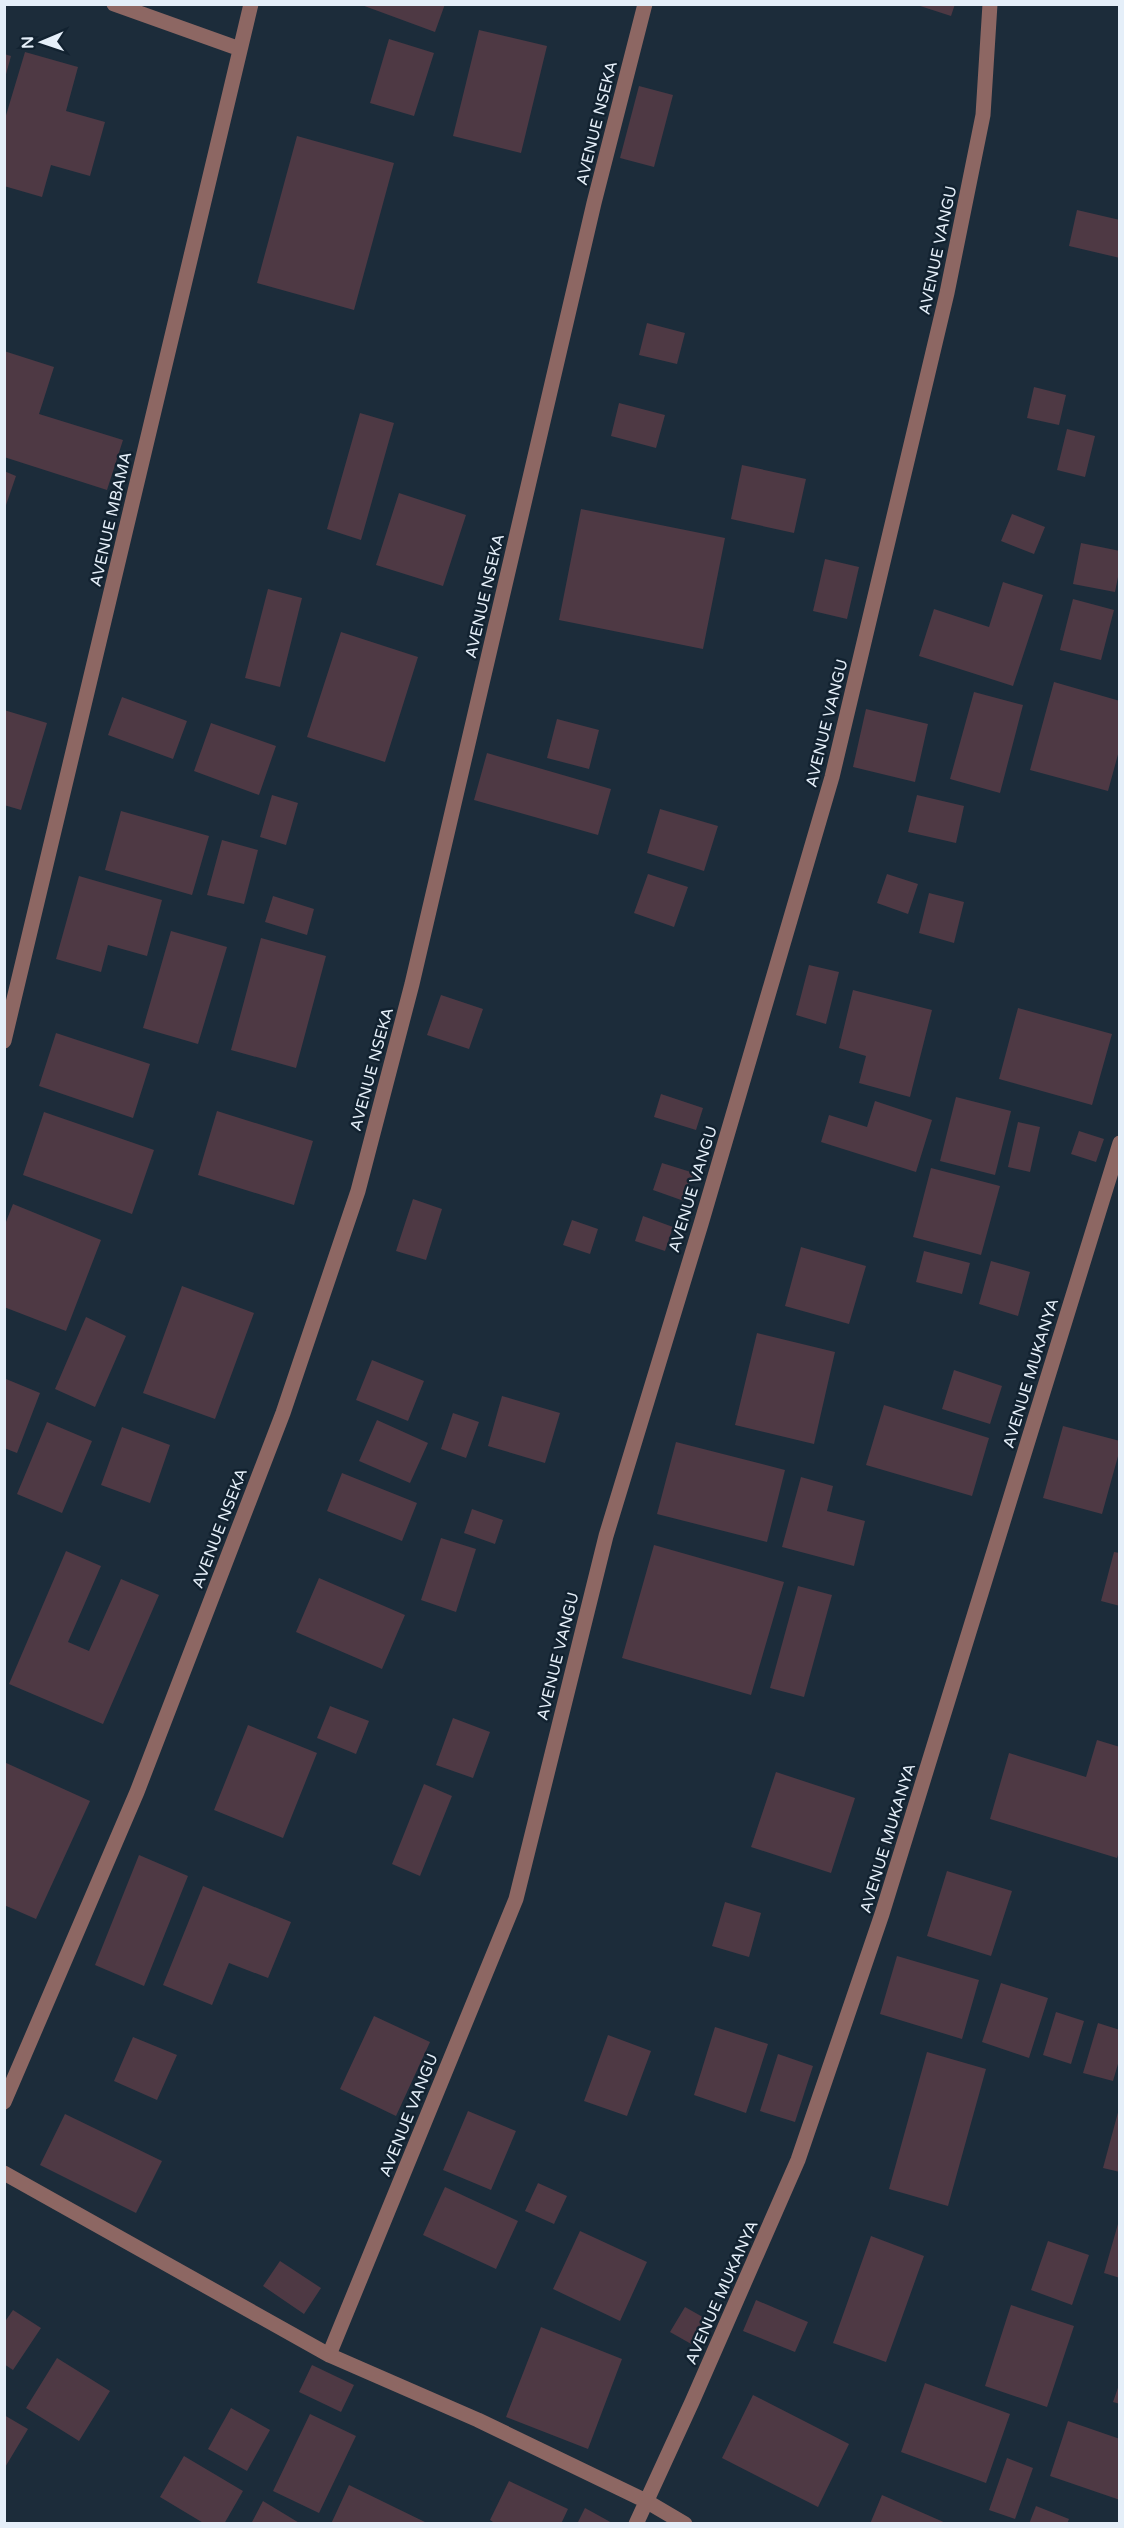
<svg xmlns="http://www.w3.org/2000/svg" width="1124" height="2528" font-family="'Varela Round',sans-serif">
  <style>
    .building { fill: #4e3944 }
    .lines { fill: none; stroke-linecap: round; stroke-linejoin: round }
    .minor { stroke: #8d6763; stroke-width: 15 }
    .labels { text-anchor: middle; stroke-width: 5; stroke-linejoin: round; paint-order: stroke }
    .street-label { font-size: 16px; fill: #e5eff9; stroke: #122230 }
  </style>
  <rect width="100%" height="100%" fill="#1c2c3a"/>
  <!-- building -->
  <path class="building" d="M 359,4 L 445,4 L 435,32 Z
    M 914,4 L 955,4 L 951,16 Z
    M 479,30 L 547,46 L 521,153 L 453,136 Z
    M 389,39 L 434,53 L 414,116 L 370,103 Z
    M 25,52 L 78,67 L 66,111 L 105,122 L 90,176 L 51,165 L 42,197 L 4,186 L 4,122 Z
    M 4,54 L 11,56 L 5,78 L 4,78 Z
    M 639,86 L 673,95 L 654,167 L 620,158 Z
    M 297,136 L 394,163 L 354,310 L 257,283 Z
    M 1077,210 L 1120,220 L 1120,258 L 1069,246 Z
    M 647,323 L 685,333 L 677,364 L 639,355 Z
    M 4,351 L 54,367 L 39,414 L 123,440 L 107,490 L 4,457 Z
    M 1034,387 L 1066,395 L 1059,425 L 1027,418 Z
    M 619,403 L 665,415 L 656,448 L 611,436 Z
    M 360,413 L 394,423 L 361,540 L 327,529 Z
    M 1067,429 L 1095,436 L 1085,477 L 1057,470 Z
    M 742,465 L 806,479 L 794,533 L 731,519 Z
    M 4,471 L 16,476 L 5,508 L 4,508 Z
    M 399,493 L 466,515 L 443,586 L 376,565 Z
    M 581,509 L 725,538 L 703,649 L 559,620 Z
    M 1012,514 L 1045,527 L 1034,554 L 1001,541 Z
    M 1081,543 L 1120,551 L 1120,567 L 1115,592 L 1073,584 Z
    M 825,559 L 859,567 L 847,619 L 813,611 Z
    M 1003,582 L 1043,595 L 1013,686 L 919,656 L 934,609 L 989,627 Z
    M 268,589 L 302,598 L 280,687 L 245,678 Z
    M 1073,599 L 1114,610 L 1101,660 L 1060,650 Z
    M 341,632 L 418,657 L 385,762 L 307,737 Z
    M 1054,682 L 1120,701 L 1120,747 L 1108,791 L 1030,770 Z
    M 974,692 L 1023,705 L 1000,793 L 950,779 Z
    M 122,697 L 187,721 L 173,759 L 108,735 Z
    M 866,709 L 928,724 L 915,782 L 853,767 Z
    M 4,710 L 47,723 L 21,810 L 4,805 Z
    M 557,719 L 599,730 L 589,769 L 547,758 Z
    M 211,723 L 276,746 L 259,795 L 194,771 Z
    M 487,753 L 611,789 L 598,835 L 474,800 Z
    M 272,795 L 298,803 L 286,845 L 260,837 Z
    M 917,795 L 964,806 L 956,843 L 908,832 Z
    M 660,809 L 718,826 L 704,871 L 647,853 Z
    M 121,811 L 209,836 L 192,895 L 105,870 Z
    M 222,840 L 258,850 L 244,904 L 207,895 Z
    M 648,874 L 688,887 L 674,927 L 634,913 Z
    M 887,874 L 918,884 L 908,914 L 877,903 Z
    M 79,876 L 162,900 L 147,956 L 108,945 L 101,972 L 56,959 Z
    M 929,893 L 964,902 L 954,943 L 919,933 Z
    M 273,896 L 314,909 L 307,935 L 265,922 Z
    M 171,931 L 227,947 L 198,1044 L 143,1028 Z
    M 261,938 L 326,956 L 296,1068 L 231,1050 Z
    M 809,965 L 839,972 L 826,1024 L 796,1015 Z
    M 853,990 L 932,1010 L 910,1097 L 859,1083 L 866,1056 L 839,1048 Z
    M 441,995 L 483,1009 L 469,1049 L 427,1035 Z
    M 1018,1008 L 1112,1034 L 1092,1105 L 999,1079 Z
    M 56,1033 L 150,1064 L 133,1118 L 39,1086 Z
    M 661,1094 L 703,1108 L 696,1130 L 654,1117 Z
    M 956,1097 L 1011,1111 L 995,1175 L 940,1161 Z
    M 875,1101 L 932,1120 L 916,1172 L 821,1142 L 829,1115 L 867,1127 Z
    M 217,1111 L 313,1141 L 294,1205 L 198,1175 Z
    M 44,1112 L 154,1150 L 132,1214 L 23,1175 Z
    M 1018,1122 L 1040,1127 L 1030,1172 L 1008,1167 Z
    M 1079,1131 L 1104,1139 L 1096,1162 L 1071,1154 Z
    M 662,1163 L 694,1173 L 684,1201 L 653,1190 Z
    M 931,1168 L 1000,1186 L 981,1255 L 913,1237 Z
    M 413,1199 L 442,1209 L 426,1260 L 396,1251 Z
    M 13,1204 L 101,1240 L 66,1331 L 4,1307 L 4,1227 Z
    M 643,1216 L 673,1227 L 665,1251 L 635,1241 Z
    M 572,1220 L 598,1229 L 590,1254 L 563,1245 Z
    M 801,1247 L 866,1266 L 849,1324 L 785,1306 Z
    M 924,1251 L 970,1263 L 962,1294 L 916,1282 Z
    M 991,1261 L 1030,1272 L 1018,1316 L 979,1304 Z
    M 182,1286 L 254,1313 L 215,1419 L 143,1393 Z
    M 86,1317 L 126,1336 L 95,1407 L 55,1389 Z
    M 757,1333 L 835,1352 L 814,1444 L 735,1425 Z
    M 372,1360 L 424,1381 L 408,1421 L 356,1400 Z
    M 954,1370 L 1002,1386 L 990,1424 L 942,1409 Z
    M 6,1379 L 40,1393 L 17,1453 L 4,1448 Z
    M 502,1396 L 560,1413 L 545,1463 L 488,1446 Z
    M 884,1405 L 989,1438 L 972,1496 L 866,1465 Z
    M 453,1413 L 479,1422 L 466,1458 L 441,1449 Z
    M 377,1420 L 428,1443 L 410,1483 L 359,1461 Z
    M 47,1422 L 92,1441 L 62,1513 L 17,1494 Z
    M 1063,1426 L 1120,1441 L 1120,1449 L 1102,1514 L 1043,1498 Z
    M 122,1427 L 170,1445 L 150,1503 L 101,1485 Z
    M 676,1442 L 785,1470 L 767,1542 L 657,1514 Z
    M 342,1473 L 417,1503 L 402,1541 L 327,1511 Z
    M 801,1477 L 833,1486 L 827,1511 L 865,1521 L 854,1566 L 782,1547 Z
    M 472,1509 L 503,1520 L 495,1544 L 464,1533 Z
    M 441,1538 L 476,1549 L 456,1612 L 421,1600 Z
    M 654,1545 L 784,1582 L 751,1695 L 622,1658 Z
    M 66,1551 L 101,1566 L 68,1642 L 89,1651 L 121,1579 L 159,1595 L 103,1724 L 9,1684 Z
    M 1114,1552 L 1120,1553 L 1120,1606 L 1101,1601 Z
    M 319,1578 L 405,1615 L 382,1669 L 296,1632 Z
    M 798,1586 L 832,1595 L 804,1697 L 770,1688 Z
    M 330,1706 L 369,1721 L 356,1754 L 317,1738 Z
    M 453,1718 L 490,1732 L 473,1778 L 436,1765 Z
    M 248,1725 L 317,1753 L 283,1838 L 214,1810 Z
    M 1097,1740 L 1120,1747 L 1120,1849 L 1117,1858 L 990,1819 L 1009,1753 L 1086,1777 Z
    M 4,1762 L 90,1801 L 36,1919 L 4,1905 Z
    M 776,1772 L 855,1798 L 831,1873 L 751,1847 Z
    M 424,1784 L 452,1796 L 420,1876 L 392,1864 Z
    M 139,1855 L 188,1876 L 144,1986 L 95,1965 Z
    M 947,1871 L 1012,1891 L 991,1956 L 927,1936 Z
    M 203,1886 L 291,1922 L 268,1978 L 229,1963 L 212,2005 L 163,1985 Z
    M 725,1902 L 761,1913 L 749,1957 L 712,1946 Z
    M 897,1956 L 979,1980 L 962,2039 L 880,2014 Z
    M 1001,1983 L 1048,1998 L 1029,2058 L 982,2042 Z
    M 1056,2012 L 1084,2021 L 1071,2064 L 1043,2055 Z
    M 374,2016 L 430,2042 L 396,2116 L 340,2089 Z
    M 1098,2023 L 1120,2030 L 1120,2057 L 1113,2081 L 1083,2073 Z
    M 715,2027 L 768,2044 L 746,2113 L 694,2095 Z
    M 608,2035 L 651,2051 L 627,2116 L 584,2101 Z
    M 133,2037 L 177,2055 L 157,2100 L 114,2081 Z
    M 927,2052 L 986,2069 L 948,2206 L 889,2189 Z
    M 778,2054 L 813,2066 L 795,2122 L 760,2111 Z
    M 1120,2105 L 1120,2172 L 1103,2168 Z
    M 468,2111 L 516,2131 L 491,2190 L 443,2170 Z
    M 65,2114 L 162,2161 L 136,2213 L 40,2165 Z
    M 538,2183 L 567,2196 L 554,2224 L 525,2211 Z
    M 445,2187 L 518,2221 L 496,2269 L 423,2235 Z
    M 1120,2217 L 1120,2278 L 1104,2273 Z
    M 580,2231 L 647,2262 L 620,2321 L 553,2289 Z
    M 871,2236 L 924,2256 L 886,2362 L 833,2343 Z
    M 1048,2241 L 1089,2255 L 1072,2305 L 1031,2290 Z
    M 280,2261 L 321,2288 L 304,2314 L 263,2286 Z
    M 756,2300 L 808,2322 L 795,2352 L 743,2331 Z
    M 1011,2305 L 1074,2326 L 1047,2407 L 985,2386 Z
    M 685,2307 L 708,2320 L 693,2345 L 670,2332 Z
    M 13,2310 L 41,2328 L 13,2370 L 4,2364 L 4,2323 Z
    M 541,2327 L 622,2359 L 588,2449 L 506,2417 Z
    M 57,2358 L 110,2391 L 79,2441 L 26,2408 Z
    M 312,2365 L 354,2385 L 341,2412 L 299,2392 Z
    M 1120,2382 L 1120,2404 L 1113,2402 Z
    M 925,2383 L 1010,2414 L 986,2483 L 901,2452 Z
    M 753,2395 L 849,2444 L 818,2507 L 722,2458 Z
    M 231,2408 L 270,2430 L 247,2471 L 208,2449 Z
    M 310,2414 L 356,2436 L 319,2513 L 273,2491 Z
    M 4,2415 L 28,2429 L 4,2469 Z
    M 1068,2421 L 1120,2439 L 1120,2500 L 1050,2476 Z
    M 184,2456 L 243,2491 L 224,2524 L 205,2524 L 160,2497 Z
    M 1007,2458 L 1033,2468 L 1015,2519 L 989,2510 Z
    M 509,2481 L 568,2509 L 561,2524 L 496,2524 L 490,2520 Z
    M 349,2485 L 429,2524 L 331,2524 Z
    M 882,2495 L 948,2524 L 870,2524 Z
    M 263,2501 L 301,2524 L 251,2524 Z
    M 1036,2506 L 1069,2519 L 1067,2524 L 1029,2524 Z
    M 585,2508 L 614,2524 L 577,2524 Z"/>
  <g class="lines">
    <!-- minor -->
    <path class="minor" d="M 114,4 L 240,49
      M 4,1041 L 251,4
      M 4,2102 L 137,1792 L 283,1413 L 358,1191 L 412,984 L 594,203 L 645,4
      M 4,2173 L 329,2355 L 478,2420 L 646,2501 L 685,2524
      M 329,2355 L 516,1899 L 606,1536 L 701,1224 L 832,777 L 947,293 L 983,115 L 990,4
      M 636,2524 L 692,2402 L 798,2160 L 882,1914 L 1120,1143"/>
  </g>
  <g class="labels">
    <!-- street labels -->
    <g class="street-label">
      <text transform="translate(596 123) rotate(-76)" y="6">AVENUE NSEKA</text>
      <text transform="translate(937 250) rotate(-78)" y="6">AVENUE VANGU</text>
      <text transform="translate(110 519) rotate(-77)" y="6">AVENUE MBAMA</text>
      <text transform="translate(484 596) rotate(-77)" y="6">AVENUE NSEKA</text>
      <text transform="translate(826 723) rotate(-76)" y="6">AVENUE VANGU</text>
      <text transform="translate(371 1069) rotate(-75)" y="6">AVENUE NSEKA</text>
      <text transform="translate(692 1189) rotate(-73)" y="6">AVENUE VANGU</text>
      <text transform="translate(1030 1373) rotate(-73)" y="6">AVENUE MUKANYA</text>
      <text transform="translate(219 1528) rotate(-69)" y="6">AVENUE NSEKA</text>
      <text transform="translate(557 1656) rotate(-76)" y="6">AVENUE VANGU</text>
      <text transform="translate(887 1838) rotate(-73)" y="6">AVENUE MUKANYA</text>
      <text transform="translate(408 2115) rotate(-68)" y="6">AVENUE VANGU</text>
      <text transform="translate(721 2292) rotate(-66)" y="6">AVENUE MUKANYA</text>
    </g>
  </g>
  <!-- border -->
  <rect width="1124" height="2528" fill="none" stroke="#e5eff9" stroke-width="12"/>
  <!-- north arrow -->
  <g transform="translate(42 42) rotate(268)" stroke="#122230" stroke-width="4.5" paint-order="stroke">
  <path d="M0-4.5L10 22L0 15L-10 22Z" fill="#e5eff9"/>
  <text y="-9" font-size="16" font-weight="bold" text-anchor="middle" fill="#e5eff9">N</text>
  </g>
</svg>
